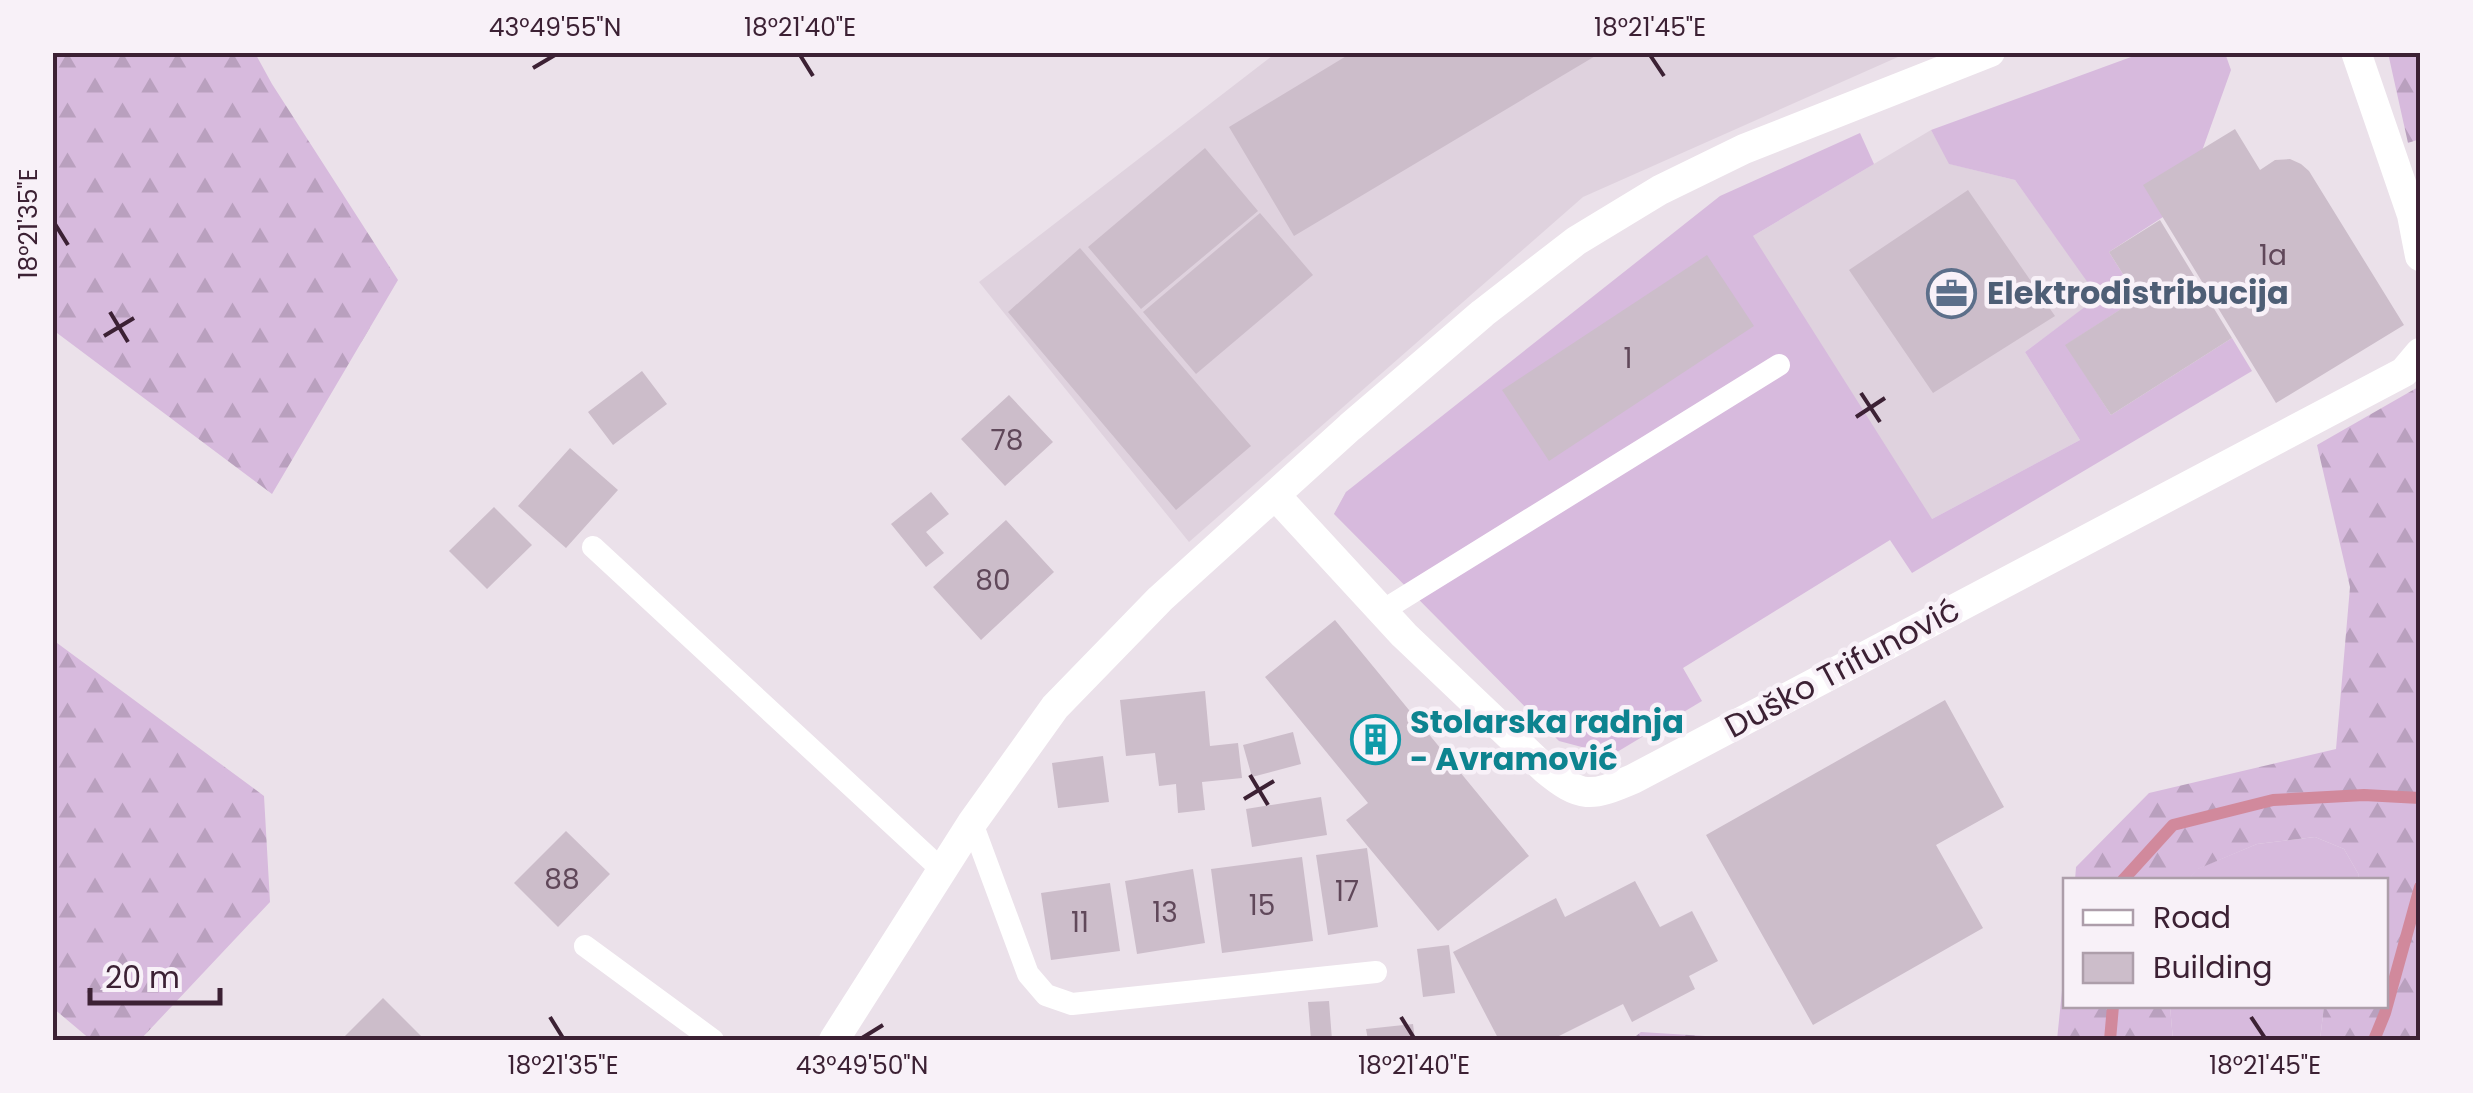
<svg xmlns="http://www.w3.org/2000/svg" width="2473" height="1093" font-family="Poppins,sans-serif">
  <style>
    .built { fill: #dfd2de }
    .grass { fill: #d7badd }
    .forest { fill: url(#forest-firs) }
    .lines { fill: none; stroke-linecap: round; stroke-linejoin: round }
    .stream { stroke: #d1899c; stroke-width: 12 }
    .building { fill: #ccbdca }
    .lane { stroke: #fff; stroke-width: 22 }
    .street { stroke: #fff; stroke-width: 30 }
    .ticks { fill: none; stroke: #3c2134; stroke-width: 4 }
    .labels { text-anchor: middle; stroke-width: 9; stroke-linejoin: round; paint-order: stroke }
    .number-label { font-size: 28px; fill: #60485a }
    .service-label { font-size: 32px; font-weight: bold; fill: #4e5e75; stroke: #f8f1f8; text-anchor: start }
    .street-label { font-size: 32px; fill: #3c2134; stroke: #f8f1f8 }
    .culture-label { font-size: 32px; font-weight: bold; fill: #0d838f; stroke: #f8f1f8; text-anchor: start }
    .neatline { fill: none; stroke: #3c2134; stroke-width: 4 }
    .ticks-label { font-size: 25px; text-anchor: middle; fill: #3c2134 }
  </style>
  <defs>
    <pattern id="forest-firs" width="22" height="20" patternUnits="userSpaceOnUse" patternTransform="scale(2.5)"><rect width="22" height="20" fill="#d7badd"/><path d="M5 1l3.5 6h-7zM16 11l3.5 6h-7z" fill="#b9a0be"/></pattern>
  </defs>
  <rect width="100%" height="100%" fill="#ebe1ea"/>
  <!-- built -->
  <path class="built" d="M 1276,53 L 1907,53 L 1583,197 L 1189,542 L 979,282 Z
    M 1931,130 L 1950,164 L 2015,180 L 2099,297 L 2025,352 L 2080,440 L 1932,519 L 1334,514 L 1346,492 L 1753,236 Z"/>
  <!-- grass -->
  <path class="grass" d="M 2142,53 L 2225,53 L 2231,70 L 2183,204 L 2109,252 L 2138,298 L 2066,345 L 2111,415 L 2232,338 L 2252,371 L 1912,573 L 1890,540 L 1683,668 L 1702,701 L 1612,755 L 1559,741 L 1334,514 L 1346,492 L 1720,196 L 1860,133 L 1874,164 L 1753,236 L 1932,519 L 2080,440 L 2025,352 L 2098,297 L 2015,180 L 1949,164 L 1931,130 Z
    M 2315,837 L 2344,849 L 2359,875 L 2357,880 L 2188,880 L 2197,869 L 2257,844 Z
    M 2170,1006 L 2324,1006 L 2320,1040 L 2173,1040 Z"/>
  <!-- forest -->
  <path class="forest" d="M 52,53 L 255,53 L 272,84 L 398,280 L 272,494 L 53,330 Z
    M 2388,53 L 2420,53 L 2420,139 L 2408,143 Z
    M 2420,386 L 2420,1040 L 2320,1040 L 2324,1006 L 2386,1006 L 2386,880 L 2357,880 L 2359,875 L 2344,849 L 2315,837 L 2257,844 L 2198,869 L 2188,880 L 2075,880 L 2076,867 L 2149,793 L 2336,749 L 2350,587 L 2317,445 Z
    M 53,640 L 264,796 L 270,902 L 140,1040 L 91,1040 L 53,1008 Z
    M 2065,961 L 2066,1006 L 2170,1006 L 2173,1040 L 2057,1040 Z
    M 1641,1032 L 1721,1037 L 1727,1040 L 1631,1040 Z"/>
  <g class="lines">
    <!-- stream -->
    <path class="stream" d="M 2123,880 L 2173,825 L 2273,800 L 2364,795 L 2420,798
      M 2110,1040 L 2113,1006
      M 2374,1040 L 2385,1013 L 2420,887"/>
  </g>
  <!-- building -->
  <path class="building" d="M 1353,52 L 1602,52 L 1294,236 L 1229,127 Z
    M 2235,129 L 2260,170 L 2275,160 L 2290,159 L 2301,164 L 2309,171 L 2404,325 L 2276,403 L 2143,185 Z
    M 1205,148 L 1258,211 L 1141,309 L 1088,247 Z
    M 1968,190 L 2055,316 L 1933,393 L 1849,270 Z
    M 1260,213 L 1313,275 L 1196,374 L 1143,312 Z
    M 2160,220 L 2232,338 L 2111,415 L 2065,345 L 2138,298 L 2109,252 Z
    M 1080,248 L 1251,446 L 1176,510 L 1008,312 Z
    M 1707,255 L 1754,326 L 1549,461 L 1502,390 Z
    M 642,371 L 667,404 L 613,445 L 588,412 Z
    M 1009,395 L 1053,442 L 1005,486 L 961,439 Z
    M 570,448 L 618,490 L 566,548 L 518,506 Z
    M 931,492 L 949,514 L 926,532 L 944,553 L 926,567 L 891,524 Z
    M 494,507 L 532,545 L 487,589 L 449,551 Z
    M 1006,520 L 1054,572 L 981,640 L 933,587 Z
    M 1335,620 L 1529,856 L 1438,931 L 1346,820 L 1368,803 L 1265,677 Z
    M 1205,691 L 1210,746 L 1238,743 L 1242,778 L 1202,782 L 1205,810 L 1178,813 L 1176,784 L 1159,786 L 1155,753 L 1126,756 L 1120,700 Z
    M 1945,700 L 2004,807 L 1936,845 L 1983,928 L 1813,1025 L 1706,835 Z
    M 1293,732 L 1301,764 L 1252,777 L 1243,745 Z
    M 1103,756 L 1109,802 L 1058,808 L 1052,763 Z
    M 1321,797 L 1327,835 L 1252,847 L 1246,809 Z
    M 566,831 L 610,874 L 558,927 L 514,883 Z
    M 1367,848 L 1378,927 L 1328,935 L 1316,855 Z
    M 1302,857 L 1313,941 L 1222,953 L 1211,869 Z
    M 1193,869 L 1205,943 L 1137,954 L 1125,881 Z
    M 1635,881 L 1660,927 L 1692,911 L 1718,961 L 1689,976 L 1695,989 L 1632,1022 L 1623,1004 L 1551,1040 L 1499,1040 L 1453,952 L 1556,898 L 1565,917 Z
    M 1110,883 L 1120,951 L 1051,960 L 1041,893 Z
    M 1449,945 L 1455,993 L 1423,997 L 1417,949 Z
    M 383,998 L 425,1040 L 341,1040 Z
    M 1329,1001 L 1332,1040 L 1311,1040 L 1308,1002 Z
    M 1413,1024 L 1415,1040 L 1368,1040 L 1366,1029 Z"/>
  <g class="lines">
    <!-- lane -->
    <path class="lane" d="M 593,547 L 942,870
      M 1382,611 L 1779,365
      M 972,823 L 1028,974 L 1046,995 L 1072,1004 L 1376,972
      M 585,946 L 713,1040"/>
    <!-- street -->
    <path class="street" d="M 2356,52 L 2412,215 L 2420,256
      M 1275,495 L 1404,635 L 1545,769 C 1581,799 1591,797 1633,779 L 2404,372 L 2420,353
      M 834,1040 L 972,823 L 1055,707 L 1160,599 L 1350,427 L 1483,313 L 1576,241 L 1660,190 L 1744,149 L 1990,52"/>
  </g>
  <!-- ticks -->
  <path class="ticks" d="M 800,55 L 813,76M 1650,55 L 1664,76M 533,68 L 555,55M 55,224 L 68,245M 110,312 L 128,342M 104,336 L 134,318M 1861,393 L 1880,422M 1856,417 L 1885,398M 1250,775 L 1268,805M 1244,799 L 1274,781M 550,1017 L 563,1038M 1401,1017 L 1414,1038M 2251,1017 L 2265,1038M 862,1038 L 883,1025"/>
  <!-- icons -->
  <defs>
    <symbol id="office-ring" viewBox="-11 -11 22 22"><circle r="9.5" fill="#f8f1f8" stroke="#5c6f8a" stroke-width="1.5"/><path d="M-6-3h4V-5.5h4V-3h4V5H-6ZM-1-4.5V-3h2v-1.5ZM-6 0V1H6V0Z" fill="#5c6f8a"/></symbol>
    <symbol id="building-ring" viewBox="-11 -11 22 22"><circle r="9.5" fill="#f8f1f8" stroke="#0f9aa8" stroke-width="1.5"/><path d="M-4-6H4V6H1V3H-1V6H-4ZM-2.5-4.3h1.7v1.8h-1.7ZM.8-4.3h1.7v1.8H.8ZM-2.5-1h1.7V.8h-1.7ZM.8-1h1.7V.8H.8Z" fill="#0f9aa8"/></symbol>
  </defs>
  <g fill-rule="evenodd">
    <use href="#office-ring" x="1924" y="266" width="55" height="55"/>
    <use href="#building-ring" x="1348" y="712" width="55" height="55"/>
  </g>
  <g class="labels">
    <!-- number labels -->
    <g class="number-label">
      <text x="2273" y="265">1a</text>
      <text x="1628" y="368">1</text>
      <text x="1007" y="450">78</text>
      <text x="993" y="590">80</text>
      <text x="562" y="889">88</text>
      <text x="1347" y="901">17</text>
      <text x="1262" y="915">15</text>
      <text x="1165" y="922">13</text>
      <text x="1080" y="932">11</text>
    </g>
    <!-- service labels -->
    <g class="service-label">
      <text x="1987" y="304">Elektrodistribucija</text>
    </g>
    <!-- street labels -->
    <g class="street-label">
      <text transform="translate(1842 668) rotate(-28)" y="11">Duško Trifunović</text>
    </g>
    <!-- culture labels -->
    <g class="culture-label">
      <text x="1410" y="733">Stolarska radnja<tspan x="1410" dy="37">- Avramović</tspan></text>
    </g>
  </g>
  <!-- border -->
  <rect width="2473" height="1093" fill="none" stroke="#f8f1f8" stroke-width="110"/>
  <!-- legend -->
  <rect x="2063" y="878" width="325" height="130" fill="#f8f1f8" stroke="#ad9eaa" stroke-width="2.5"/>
  <rect x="2083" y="910" width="50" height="15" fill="#ffffff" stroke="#ad9eaa" stroke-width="2.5"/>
  <text x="2153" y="928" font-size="30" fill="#3c2134">Road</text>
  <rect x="2083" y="953" width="50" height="30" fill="#ccbdca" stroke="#ad9eaa" stroke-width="2.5"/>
  <text x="2153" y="978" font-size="30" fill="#3c2134">Building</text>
  <!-- scale -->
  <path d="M90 988v15h130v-15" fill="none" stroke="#3c2134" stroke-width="5"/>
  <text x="105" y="988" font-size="30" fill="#3c2134" stroke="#f8f1f8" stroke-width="8" paint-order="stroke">20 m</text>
  <rect x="55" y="55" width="2363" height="983" class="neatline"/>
  <g class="ticks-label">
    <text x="555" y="36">43°49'55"N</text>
    <text x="800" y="36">18°21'40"E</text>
    <text x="1650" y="36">18°21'45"E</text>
    <text transform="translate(28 224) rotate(-90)" y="9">18°21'35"E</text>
    <text x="563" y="1074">18°21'35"E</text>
    <text x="862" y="1074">43°49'50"N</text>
    <text x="1414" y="1074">18°21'40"E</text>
    <text x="2265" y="1074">18°21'45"E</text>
  </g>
</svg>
